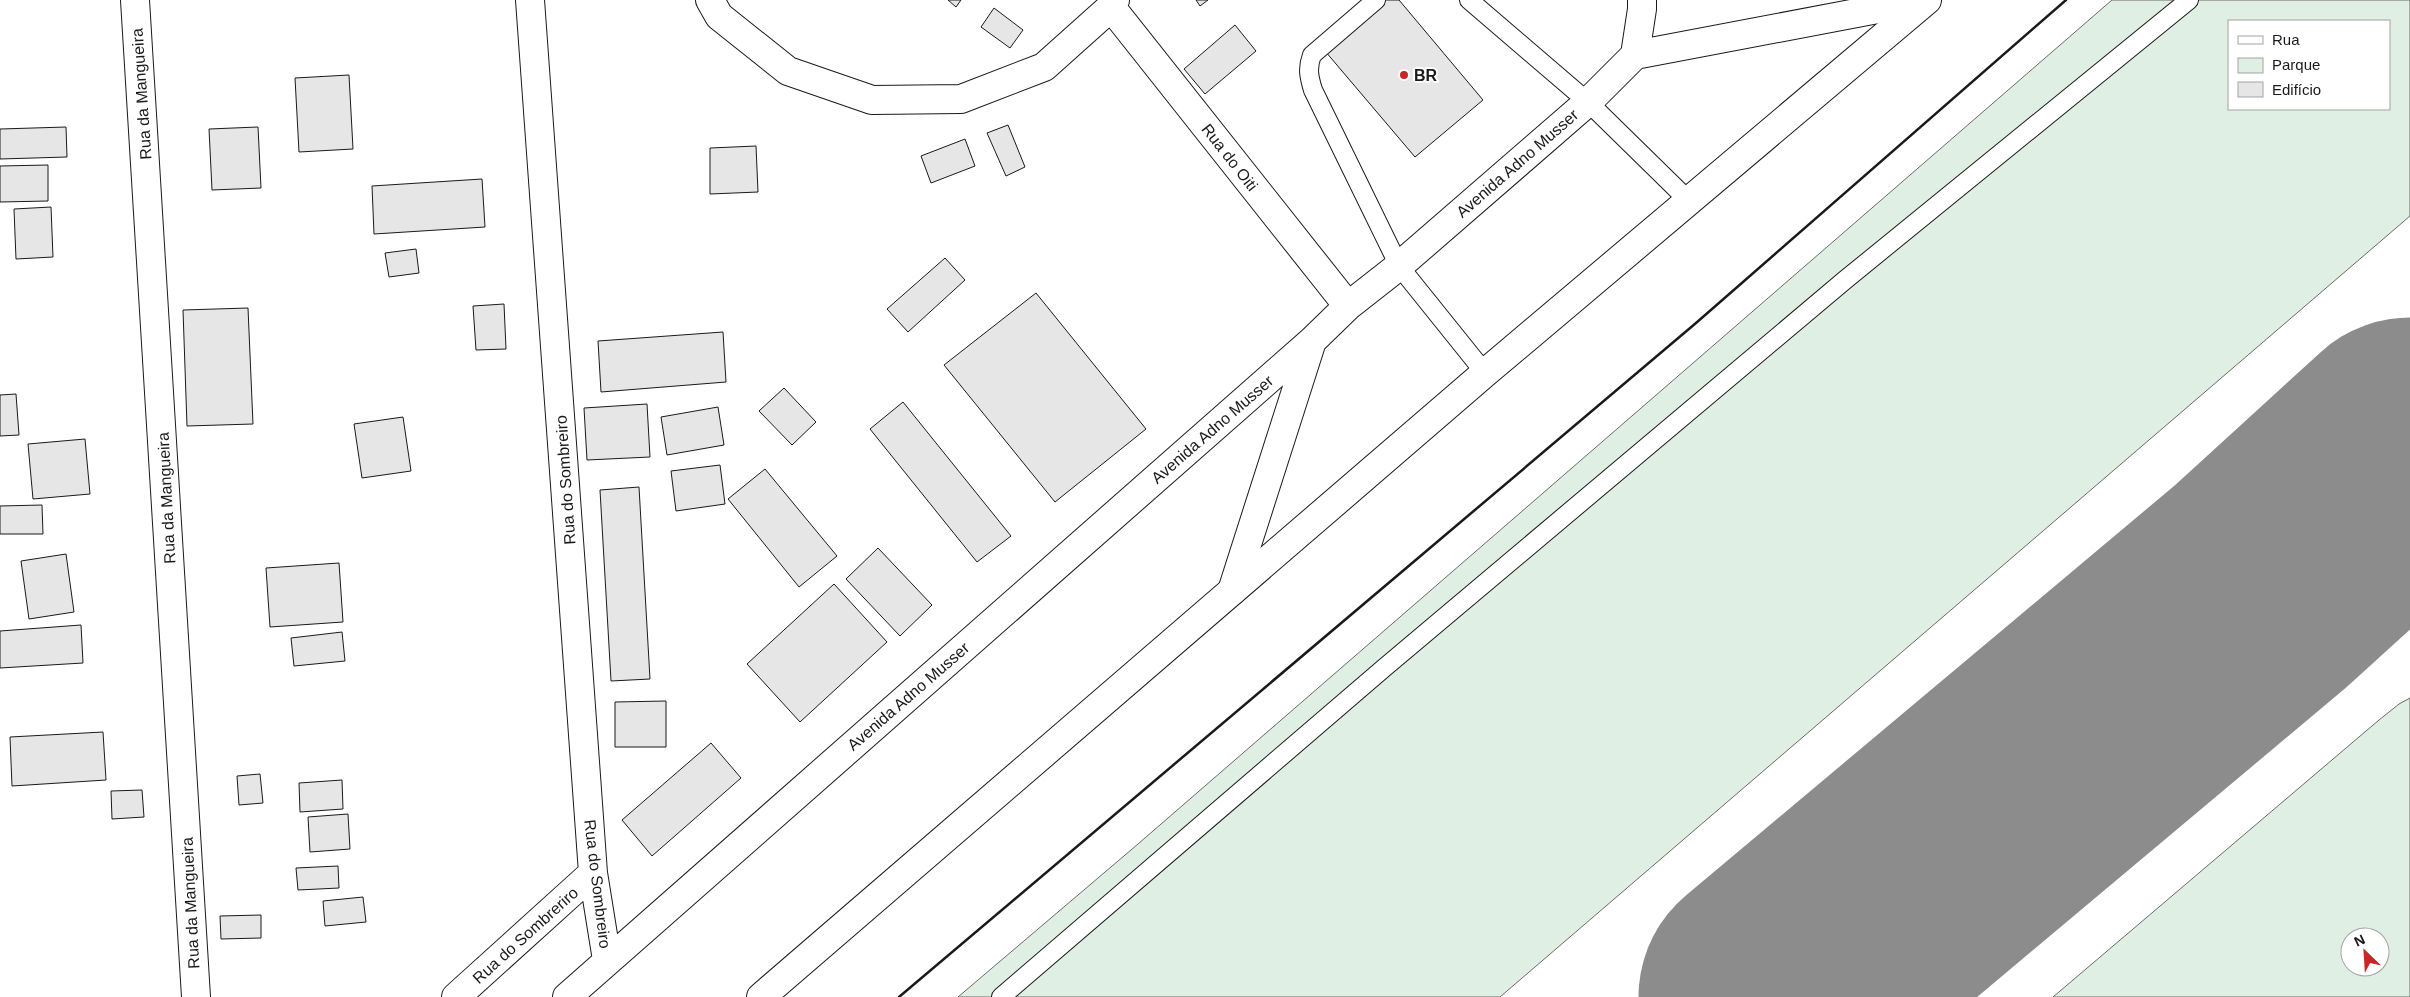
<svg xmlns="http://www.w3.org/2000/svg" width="2410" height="997" font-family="Helvetica,sans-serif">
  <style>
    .green { fill: #e0efe3; stroke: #6a6a6a; fill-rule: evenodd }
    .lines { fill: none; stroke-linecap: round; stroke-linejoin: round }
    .taxiway { stroke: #8c8c8c; stroke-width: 106 }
    .runway { stroke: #8c8c8c; stroke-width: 265 }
    .building { fill: #e6e6e6; stroke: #1a1a1a }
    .lane-casing { stroke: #1a1a1a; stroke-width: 20 }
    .street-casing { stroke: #1a1a1a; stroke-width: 30 }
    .primary-casing { stroke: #1a1a1a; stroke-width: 30 }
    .lane { stroke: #fff; stroke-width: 18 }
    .street { stroke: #fff; stroke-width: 28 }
    .primary { stroke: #fff; stroke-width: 28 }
    .wall { stroke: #1a1a1a; stroke-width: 2.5 }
    .poi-dot { fill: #c62828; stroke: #fff; stroke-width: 2 }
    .labels { text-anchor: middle; stroke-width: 4; stroke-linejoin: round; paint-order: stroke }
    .poi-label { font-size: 16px; font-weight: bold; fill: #1a1a1a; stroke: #fff; text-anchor: start }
    .street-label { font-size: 16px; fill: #1a1a1a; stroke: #fff }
  </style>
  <rect width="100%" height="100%" fill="#fff"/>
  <!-- green -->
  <path class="green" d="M 2112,0 L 2410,0 L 2410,216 L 1500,997 L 958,997 L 1138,844 ZM 2229,21 L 2389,21 L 2389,109 L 2229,109 Z
    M 2410,698 L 2410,997 L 2053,997 L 2379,720 L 2399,704 ZM 2350,937 L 2380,937 L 2380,967 L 2350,967 Z"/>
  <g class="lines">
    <!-- taxiway -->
    <path class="taxiway" d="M 2261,586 C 2275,576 2291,564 2307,557 C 2339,544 2377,542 2410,551"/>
    <!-- runway -->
    <path class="runway" d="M 1771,997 L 2261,586 L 2410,450"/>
  </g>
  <!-- building -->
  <path class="building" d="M 948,0 L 961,0 L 956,7 Z
    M 1196,0 L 1208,0 L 1200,6 Z
    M 1385,0 L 1399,0 L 1483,100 L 1415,157 L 1325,51 Z
    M 994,8 L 1023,30 L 1010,48 L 981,27 Z
    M 1235,25 L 1256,51 L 1205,94 L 1184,69 Z
    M 349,75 L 353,149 L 299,152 L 295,78 Z
    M 1008,125 L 1025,167 L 1006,176 L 987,133 Z
    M 66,127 L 67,157 L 0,159 L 0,129 Z
    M 258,127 L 261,188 L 212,190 L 209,129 Z
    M 965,139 L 975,166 L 931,183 L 921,156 Z
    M 756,146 L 758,192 L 710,194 L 710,148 Z
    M 48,165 L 48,201 L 0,202 L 0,166 Z
    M 482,179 L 485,227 L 374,234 L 372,186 Z
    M 51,207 L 53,257 L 16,259 L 14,209 Z
    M 416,249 L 419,273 L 389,277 L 385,253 Z
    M 945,258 L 965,280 L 908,332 L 887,309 Z
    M 1036,293 L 1146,429 L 1055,502 L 944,365 Z
    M 504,304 L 506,349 L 476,350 L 473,306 Z
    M 248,308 L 253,424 L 187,426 L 183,310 Z
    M 723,332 L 726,382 L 601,392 L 598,341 Z
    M 784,388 L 816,422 L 792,445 L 759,411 Z
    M 16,394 L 19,435 L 0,436 L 0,395 Z
    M 903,402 L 1011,536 L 977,562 L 870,429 Z
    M 647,404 L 650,457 L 587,460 L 584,408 Z
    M 718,407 L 724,445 L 667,455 L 661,417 Z
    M 403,417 L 411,471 L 362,478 L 354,424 Z
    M 85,439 L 90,494 L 33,499 L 28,444 Z
    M 720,465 L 725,504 L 676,511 L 671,471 Z
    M 765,469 L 837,556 L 799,587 L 728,499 Z
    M 639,487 L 650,679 L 611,681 L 600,490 Z
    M 42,505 L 43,534 L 0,534 L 0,506 Z
    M 878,548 L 932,605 L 900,636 L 846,579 Z
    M 66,554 L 74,612 L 29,619 L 21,561 Z
    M 339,563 L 343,622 L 270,627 L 266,568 Z
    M 834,584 L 887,642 L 800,722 L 747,664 Z
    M 81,625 L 83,663 L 0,668 L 0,631 Z
    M 342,632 L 345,661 L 294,666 L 291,638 Z
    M 666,701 L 666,747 L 615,747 L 615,702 Z
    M 103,732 L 106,780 L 12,786 L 10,737 Z
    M 711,743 L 741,778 L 652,856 L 622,820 Z
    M 260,774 L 263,803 L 239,805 L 237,776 Z
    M 342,780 L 343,809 L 300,812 L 299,783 Z
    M 142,790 L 144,817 L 112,819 L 111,791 Z
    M 348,814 L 350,849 L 310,852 L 308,817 Z
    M 338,866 L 339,888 L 298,890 L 296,868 Z
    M 363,897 L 366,922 L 325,926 L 323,901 Z
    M 261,915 L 261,938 L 221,939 L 220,916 Z"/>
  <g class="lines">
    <defs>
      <path id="lane" d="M 1376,0 L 1312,55 C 1307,68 1309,77 1313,90 L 1399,266 L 1485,373
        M 1469,0 L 1588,102 L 1689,201
        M 1001,997 L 1384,668 L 1845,280 L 2189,0"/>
      <path id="street" d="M 135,0 L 196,997
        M 530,0 L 593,873 L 607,960
        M 710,0 L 719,16 L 788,71 L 872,100 L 961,99 L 1044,67 L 1111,7 L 1115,0
        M 1111,7 L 1348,306
        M 1635,55 L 1642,9 L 1642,0
        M 1232,591 L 1312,341
        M 456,997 L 593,873
        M 567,997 L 1312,341 L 1348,306 L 1399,266 L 1588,102 L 1635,55 L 1925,0"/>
      <path id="primary" d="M 761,997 L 1485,373 L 1927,0"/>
    </defs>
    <!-- lane casing -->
    <use href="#lane" class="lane-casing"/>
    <!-- street casing -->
    <use href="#street" class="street-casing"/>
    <!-- primary casing -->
    <use href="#primary" class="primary-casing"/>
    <!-- lane -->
    <use href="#lane" class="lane"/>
    <!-- street -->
    <use href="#street" class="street"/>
    <!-- primary -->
    <use href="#primary" class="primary"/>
    <!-- wall -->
    <path class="wall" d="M 899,997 L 1696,323 L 2066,0"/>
  </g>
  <!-- markers -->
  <circle class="poi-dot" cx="1404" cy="75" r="5"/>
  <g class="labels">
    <!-- poi labels -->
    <g class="poi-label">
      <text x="1414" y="81">BR</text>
    </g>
    <!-- street labels -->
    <g class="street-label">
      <text transform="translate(141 94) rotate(-94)" y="6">Rua da Mangueira</text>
      <text transform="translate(1230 157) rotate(52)" y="6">Rua do Oiti</text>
      <text transform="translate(1517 163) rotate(-41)" y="6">Avenida Adno Musser</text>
      <text transform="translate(1212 429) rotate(-41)" y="6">Avenida Adno Musser</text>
      <text transform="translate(565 480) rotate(-94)" y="6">Rua do Sombreiro</text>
      <text transform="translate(166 498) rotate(-93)" y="6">Rua da Mangueira</text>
      <text transform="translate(908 696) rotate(-41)" y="6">Avenida Adno Musser</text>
      <text transform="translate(598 884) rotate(83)" y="6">Rua do Sombreiro</text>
      <text transform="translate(190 903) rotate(-93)" y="6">Rua da Mangueira</text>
      <text transform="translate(525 935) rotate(-42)" y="6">Rua do Sombreriro</text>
    </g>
  </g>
  <!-- legend -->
  <rect x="2228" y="20" width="162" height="90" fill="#ffffff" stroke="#a3a3a3"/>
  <rect x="2238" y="36" width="25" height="8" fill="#ffffff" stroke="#a3a3a3"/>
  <text x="2272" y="45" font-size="15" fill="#1a1a1a">Rua</text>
  <rect x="2238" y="58" width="25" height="15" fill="#e0efe3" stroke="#a3a3a3"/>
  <text x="2272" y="70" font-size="15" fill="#1a1a1a">Parque</text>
  <rect x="2238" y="82" width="25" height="15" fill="#e6e6e6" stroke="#a3a3a3"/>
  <text x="2272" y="95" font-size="15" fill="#1a1a1a">Edifício</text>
  <!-- north arrow -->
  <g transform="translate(2365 952) rotate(335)"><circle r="24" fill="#ffffff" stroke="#a3a3a3"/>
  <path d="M0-4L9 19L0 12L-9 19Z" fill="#c62828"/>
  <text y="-8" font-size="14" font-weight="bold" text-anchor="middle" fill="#1a1a1a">N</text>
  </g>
</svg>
